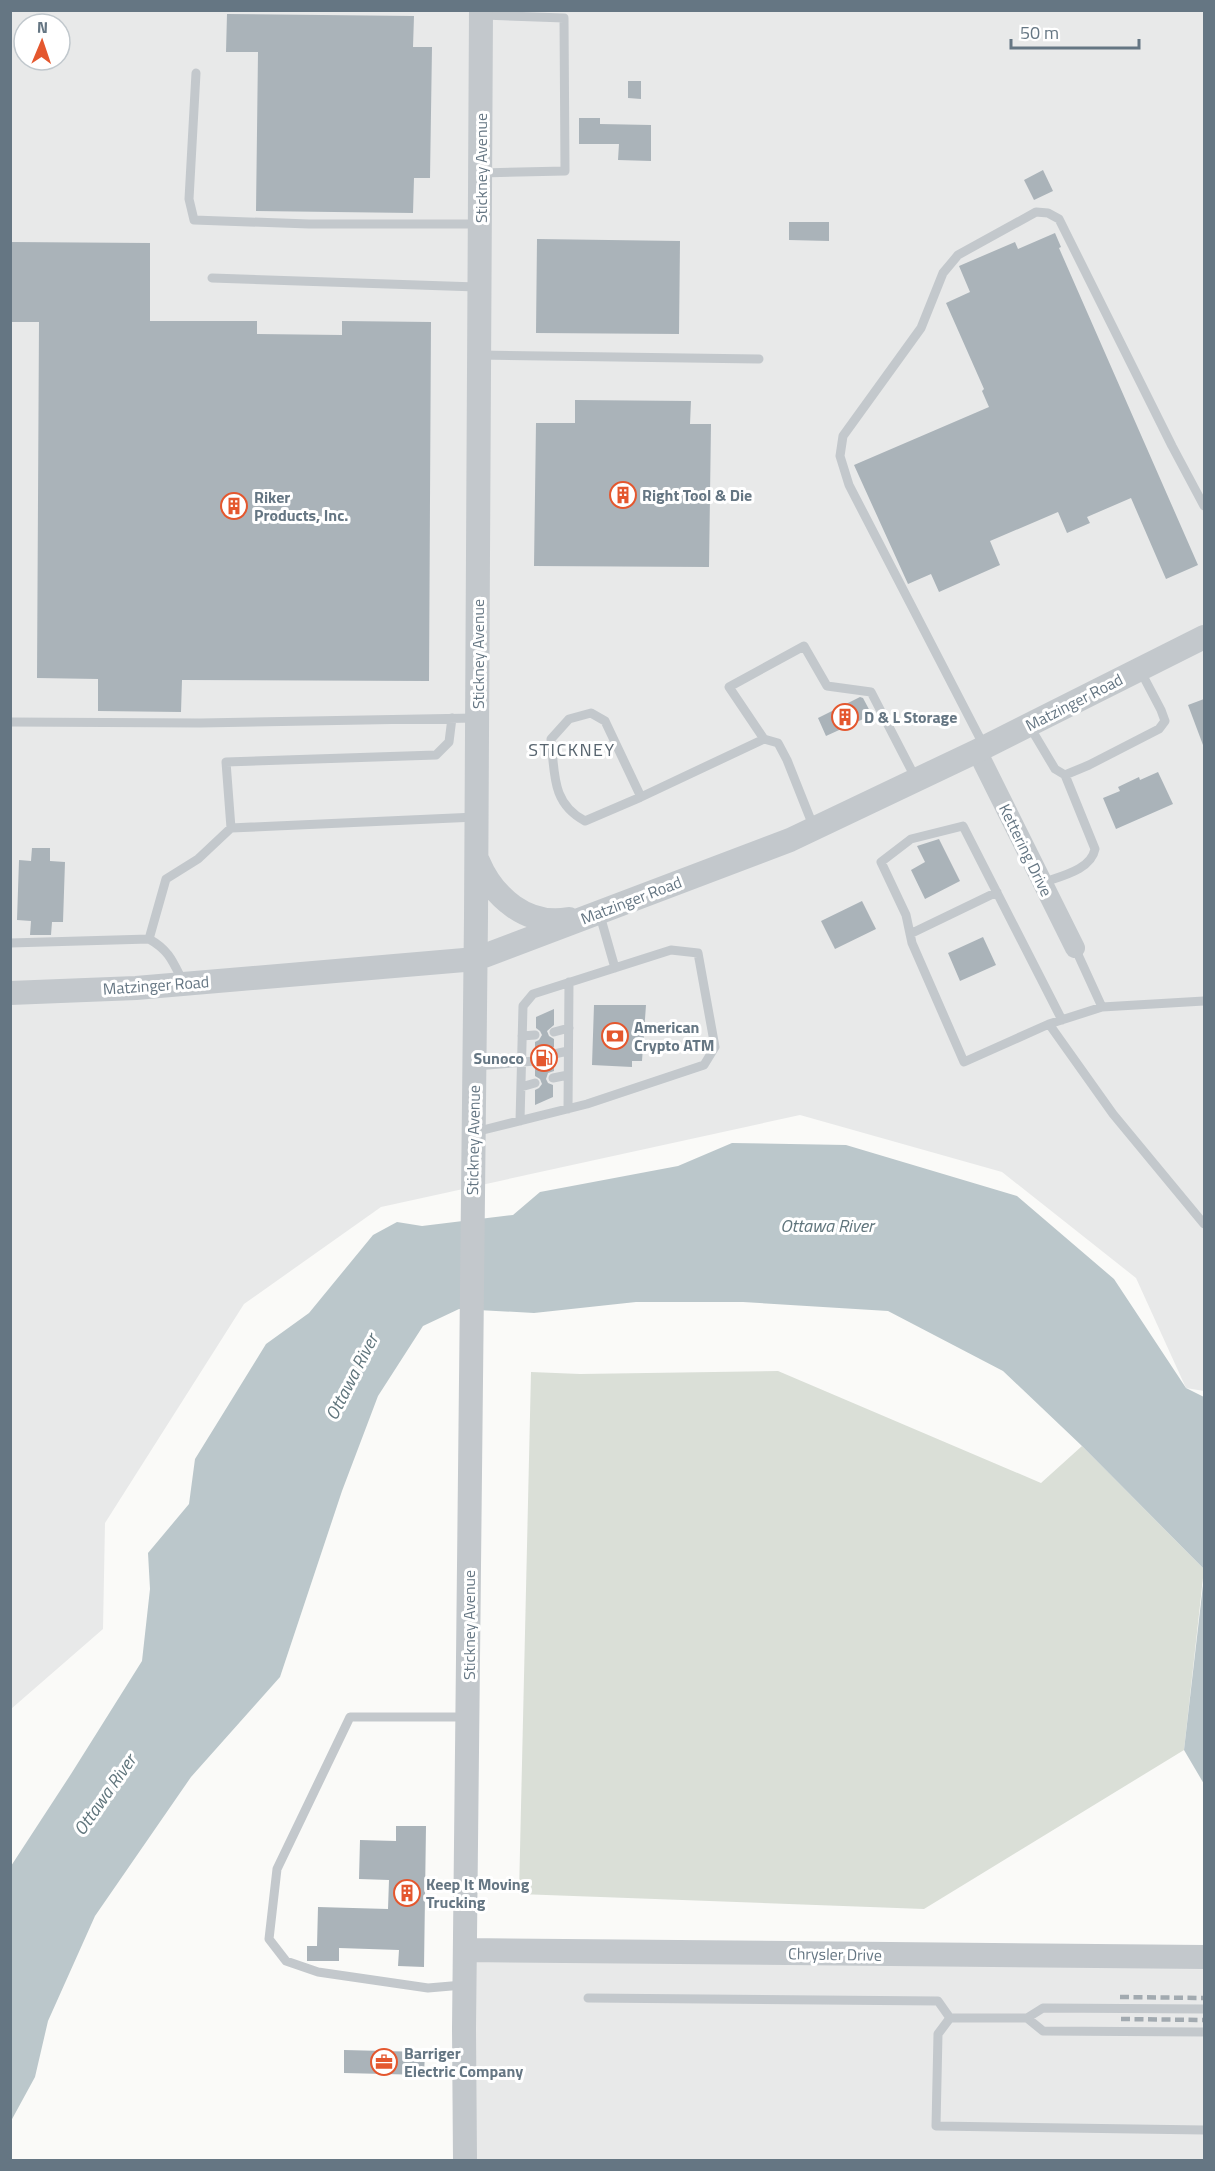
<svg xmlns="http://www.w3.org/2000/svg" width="1215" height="2171" font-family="'Titillium Web',sans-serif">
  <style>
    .built { fill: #e8e9e9; fill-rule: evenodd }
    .green { fill: #dadfd7 }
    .water { fill: #bbc7cb }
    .building { fill: #aab3b9 }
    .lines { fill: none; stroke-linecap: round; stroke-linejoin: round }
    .service { stroke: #c3c8cc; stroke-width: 9 }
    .minor { stroke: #c3c8cc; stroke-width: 20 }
    .tertiary { stroke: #c3c8cc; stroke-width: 24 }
    .rail { stroke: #a2aab0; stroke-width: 4.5; stroke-dasharray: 9 4.5; stroke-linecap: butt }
    .labels { text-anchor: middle; stroke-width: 6; stroke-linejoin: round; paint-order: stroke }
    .street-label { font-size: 16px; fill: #657683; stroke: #fff }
    .poi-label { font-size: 16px; font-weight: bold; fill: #657683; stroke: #fff; text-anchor: start }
    .neighbourhood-label { font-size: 18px; letter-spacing: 1.5px; fill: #57646e; stroke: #fff }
    .water-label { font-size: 18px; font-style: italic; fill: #60757c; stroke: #fff }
  </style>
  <rect width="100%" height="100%" fill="#fafaf8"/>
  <!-- built -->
  <path class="built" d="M 11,11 L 1204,11 L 1204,1391 L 1186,1388 L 1136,1278 L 1002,1172 L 800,1115 L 381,1207 L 244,1304 L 105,1523 L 103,1629 L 11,1709 ZM 24,24 L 60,24 L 60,60 L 24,60 Z
    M 466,1950 L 1204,1957 L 1204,2160 L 465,2160 Z"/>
  <!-- green -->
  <path class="green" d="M 778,1371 L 1041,1483 L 1082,1446 L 1204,1569 L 1184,1750 L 924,1909 L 519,1894 L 531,1372 L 580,1374 Z"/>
  <!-- water -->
  <path class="water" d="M 732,1143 L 846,1145 L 1017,1196 L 1114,1279 L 1186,1388 L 1204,1397 L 1204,1569 L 1082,1446 L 1003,1371 L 888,1311 L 743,1302 L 636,1302 L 534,1313 L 459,1309 L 423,1326 L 378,1396 L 342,1491 L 280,1677 L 191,1777 L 95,1916 L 48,2021 L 35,2077 L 11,2121 L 11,1866 L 71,1774 L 142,1661 L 150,1589 L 148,1553 L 189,1504 L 195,1459 L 266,1344 L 309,1313 L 373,1235 L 397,1222 L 422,1226 L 513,1215 L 540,1192 L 678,1166 Z
    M 1204,1576 L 1204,1784 L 1184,1750 Z"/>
  <!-- building -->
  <path class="building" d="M 227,14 L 414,16 L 413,47 L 432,47 L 430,178 L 414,178 L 413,213 L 256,211 L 258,52 L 226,52 Z
    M 628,81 L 641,81 L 641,99 L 628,98 Z
    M 579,118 L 600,118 L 600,124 L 651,125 L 651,161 L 618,160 L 619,144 L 579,144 Z
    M 1043,170 L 1053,191 L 1034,200 L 1024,180 Z
    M 789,222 L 829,222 L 829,241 L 789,240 Z
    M 1055,233 L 1061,247 L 1059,248 L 1198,565 L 1166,579 L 1131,498 L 1087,517 L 1090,523 L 1067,533 L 1058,512 L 990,541 L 1000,565 L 939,592 L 931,574 L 908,584 L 854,465 L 989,407 L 982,391 L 984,389 L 946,303 L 970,292 L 959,266 L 1015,242 L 1018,249 Z
    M 537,239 L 680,241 L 679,334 L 536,333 Z
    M 10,242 L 150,243 L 150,321 L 257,321 L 257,334 L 342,335 L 342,321 L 431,322 L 429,681 L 182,680 L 181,712 L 98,711 L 98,679 L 37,678 L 39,322 L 10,322 Z
    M 575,400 L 691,401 L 690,424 L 711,424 L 709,567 L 534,566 L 536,423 L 575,423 Z
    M 860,697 L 863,698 L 872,715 L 826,736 L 818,718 Z
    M 1204,699 L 1204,744 L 1203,745 L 1188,705 Z
    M 1158,772 L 1173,804 L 1116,829 L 1103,798 L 1120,791 L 1118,787 L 1139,777 L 1140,780 Z
    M 939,839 L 960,881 L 925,899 L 911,870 L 925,862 L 917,846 Z
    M 32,848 L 50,848 L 50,861 L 65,862 L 63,922 L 52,922 L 51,935 L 30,935 L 31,921 L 17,920 L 19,860 L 31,861 Z
    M 862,901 L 876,929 L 835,949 L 821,921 Z
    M 983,937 L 996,965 L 960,981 L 948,953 Z
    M 594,1005 L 646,1005 L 642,1061 L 632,1061 L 632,1067 L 592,1065 Z
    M 554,1009 L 554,1025 L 547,1031 L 549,1036 L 554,1039 L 554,1047 L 549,1049 L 547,1055 L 549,1059 L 554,1061 L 554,1071 L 548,1073 L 546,1079 L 548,1083 L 553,1085 L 553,1097 L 535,1105 L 535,1090 L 539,1088 L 542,1084 L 540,1079 L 535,1076 L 535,1068 L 539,1066 L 542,1061 L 540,1057 L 535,1054 L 535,1042 L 539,1040 L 542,1035 L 540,1031 L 536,1028 L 536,1017 Z
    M 396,1826 L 426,1826 L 424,1967 L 398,1966 L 399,1950 L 339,1948 L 339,1961 L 307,1961 L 307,1946 L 317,1946 L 318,1907 L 388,1909 L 389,1880 L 359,1879 L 360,1840 L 396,1841 Z
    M 344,2050 L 425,2052 L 424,2075 L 344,2073 Z"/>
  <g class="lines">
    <!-- service -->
    <path class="service" d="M 196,73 L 189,199 L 194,220 L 309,224 L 478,224
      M 481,173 L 565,171 L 564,18 L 483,15
      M 212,278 L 477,287
      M 479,355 L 759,359
      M 10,722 L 200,723 L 475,718
      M 1030,727 L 1055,769 L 1065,775 L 1089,765 L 1159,729 L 1165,721 L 1161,710 L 1140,670
      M 984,746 L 849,485 L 840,456 L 843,436 L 921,328 L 943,273 L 958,255 L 1036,212 L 1048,213 L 1059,219 L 1172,446 L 1204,506
      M 641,797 L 605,721 L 591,713 L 569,719 L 551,739 C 555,773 551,803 585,821 L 641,797 L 764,739
      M 231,828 L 226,762 L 436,755 L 449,742 L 452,718
      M 814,828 L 787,760 L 778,743 L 764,739 L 729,687 L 804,646 L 827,686 L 871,692 L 916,779
      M 1042,883 C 1061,876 1091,870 1095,849 L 1065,775
      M 599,912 L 615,968
      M 910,934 L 997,892
      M 149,939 L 166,879 L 198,859 L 231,828 L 476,817
      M 10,943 L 149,939 C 169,950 173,962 183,982
      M 1075,948 L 1102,1007 L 1204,1001
      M 1062,1020 L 963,826 L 911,839 L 881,862 L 906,915 L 912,943 L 964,1062 L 1049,1024 L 1102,1007
      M 1049,1024 L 1113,1114 L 1204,1224
      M 554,1032 L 569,1028
      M 522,1036 L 535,1035
      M 554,1054 L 568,1051
      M 476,1066 L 535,1061
      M 553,1078 L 568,1075
      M 521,1087 L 535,1083
      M 568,1109 L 569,982
      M 475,1132 L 587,1104 L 704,1065 L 715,1047 L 698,953 L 671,950 L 533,994 L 523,1006 L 520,1121
      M 463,1985 L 428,1988 L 318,1972 L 286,1961 L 269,1939 L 277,1869 L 350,1717 L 466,1717
      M 588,1998 L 938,2001 L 950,2018
      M 950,2018 L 938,2034 L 936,2126 L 1204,2130
      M 950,2018 L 1027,2018 L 1043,2031 L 1204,2032
      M 1027,2018 L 1043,2008 L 1204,2009"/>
    <!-- minor -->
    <path class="minor" d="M 977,751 L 1075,948"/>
    <!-- tertiary -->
    <path class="tertiary" d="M 478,861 C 493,897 527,927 569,919
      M 10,993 L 136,988 L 476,959 L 790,840 L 977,751 L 1204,637
      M 466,1950 L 1204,1957
      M 465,2160 L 464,2029 L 476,917 L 481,10"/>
    <!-- rail -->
    <path class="rail" d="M 1120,1997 L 1204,1998
      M 1121,2019 L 1204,2020"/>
  </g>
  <!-- icons -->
  <defs>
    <symbol id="building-ring" viewBox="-11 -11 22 22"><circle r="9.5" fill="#fff" stroke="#e4572e" stroke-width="1.5"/><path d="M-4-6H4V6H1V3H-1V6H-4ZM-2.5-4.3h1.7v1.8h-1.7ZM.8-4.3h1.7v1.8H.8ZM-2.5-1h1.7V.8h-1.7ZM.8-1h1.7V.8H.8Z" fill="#e4572e"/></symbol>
    <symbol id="bank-ring" viewBox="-11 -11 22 22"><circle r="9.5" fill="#fff" stroke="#e4572e" stroke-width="1.5"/><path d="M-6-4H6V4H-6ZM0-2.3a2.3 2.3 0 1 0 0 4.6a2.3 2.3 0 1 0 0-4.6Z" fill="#e4572e"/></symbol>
    <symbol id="fuel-ring" viewBox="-11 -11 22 22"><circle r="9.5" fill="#fff" stroke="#e4572e" stroke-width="1.5"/><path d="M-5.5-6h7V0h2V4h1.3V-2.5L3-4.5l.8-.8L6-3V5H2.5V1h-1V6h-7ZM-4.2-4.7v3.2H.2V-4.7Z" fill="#e4572e"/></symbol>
    <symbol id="office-ring" viewBox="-11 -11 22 22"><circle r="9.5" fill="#fff" stroke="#e4572e" stroke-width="1.5"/><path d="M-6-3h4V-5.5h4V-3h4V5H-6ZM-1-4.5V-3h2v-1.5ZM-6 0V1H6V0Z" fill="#e4572e"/></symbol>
  </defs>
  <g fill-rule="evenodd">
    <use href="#building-ring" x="608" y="480" width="30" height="30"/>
    <use href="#building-ring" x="219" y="491" width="30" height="30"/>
    <use href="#building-ring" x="830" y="702" width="30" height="30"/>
    <use href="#bank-ring" x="600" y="1021" width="30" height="30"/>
    <use href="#fuel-ring" x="529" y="1043" width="30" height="30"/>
    <use href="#building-ring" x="392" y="1878" width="30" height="30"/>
    <use href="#office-ring" x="369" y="2047" width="30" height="30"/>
  </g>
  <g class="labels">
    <!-- street labels -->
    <g class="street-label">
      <text transform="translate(481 168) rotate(-90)" y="6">Stickney Avenue</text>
      <text transform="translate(478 654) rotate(-90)" y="6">Stickney Avenue</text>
      <text transform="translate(1074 702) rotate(-27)" y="6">Matzinger Road</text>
      <text transform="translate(1026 850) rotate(64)" y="6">Kettering Drive</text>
      <text transform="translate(631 900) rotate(-21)" y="6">Matzinger Road</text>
      <text transform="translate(156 985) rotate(-4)" y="6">Matzinger Road</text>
      <text transform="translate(473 1140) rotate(-89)" y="6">Stickney Avenue</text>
      <text transform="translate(469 1625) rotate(-90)" y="6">Stickney Avenue</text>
      <text transform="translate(835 1954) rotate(1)" y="6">Chrysler Drive</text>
    </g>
    <!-- poi labels -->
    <g class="poi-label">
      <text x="642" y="501">Right Tool &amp; Die</text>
      <text x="254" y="503">Riker<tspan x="254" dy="18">Products, Inc.</tspan></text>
      <text x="864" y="723">D &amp; L Storage</text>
      <text x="634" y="1033">American<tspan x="634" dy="18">Crypto ATM</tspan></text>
      <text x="524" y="1064" text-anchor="end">Sunoco</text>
      <text x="426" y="1890">Keep It Moving<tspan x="426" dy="18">Trucking</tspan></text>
      <text x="404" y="2059">Barriger<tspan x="404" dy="18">Electric Company</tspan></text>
    </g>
    <!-- neighbourhood labels -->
    <g class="neighbourhood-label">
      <text x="572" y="756">STICKNEY</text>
    </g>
    <!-- water labels -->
    <g class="water-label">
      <text x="827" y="1232">Ottawa River</text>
      <text transform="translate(352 1377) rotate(-63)" y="6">Ottawa River</text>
      <text transform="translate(105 1795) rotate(-55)" y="6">Ottawa River</text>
    </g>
  </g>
  <!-- border -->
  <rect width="1215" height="2171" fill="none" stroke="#657683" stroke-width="24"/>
  <!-- north arrow -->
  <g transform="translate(42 42) rotate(2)"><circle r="28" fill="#ffffff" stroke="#c1c8cd" stroke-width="1.5"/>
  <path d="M0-4.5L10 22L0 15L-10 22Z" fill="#e4572e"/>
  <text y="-9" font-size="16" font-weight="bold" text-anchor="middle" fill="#657683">N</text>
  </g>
  <!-- scale -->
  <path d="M1011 39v9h128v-9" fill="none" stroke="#657683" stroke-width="3"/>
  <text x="1020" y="39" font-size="18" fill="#657683" stroke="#ffffff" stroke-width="4.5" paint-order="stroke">50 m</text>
</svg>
